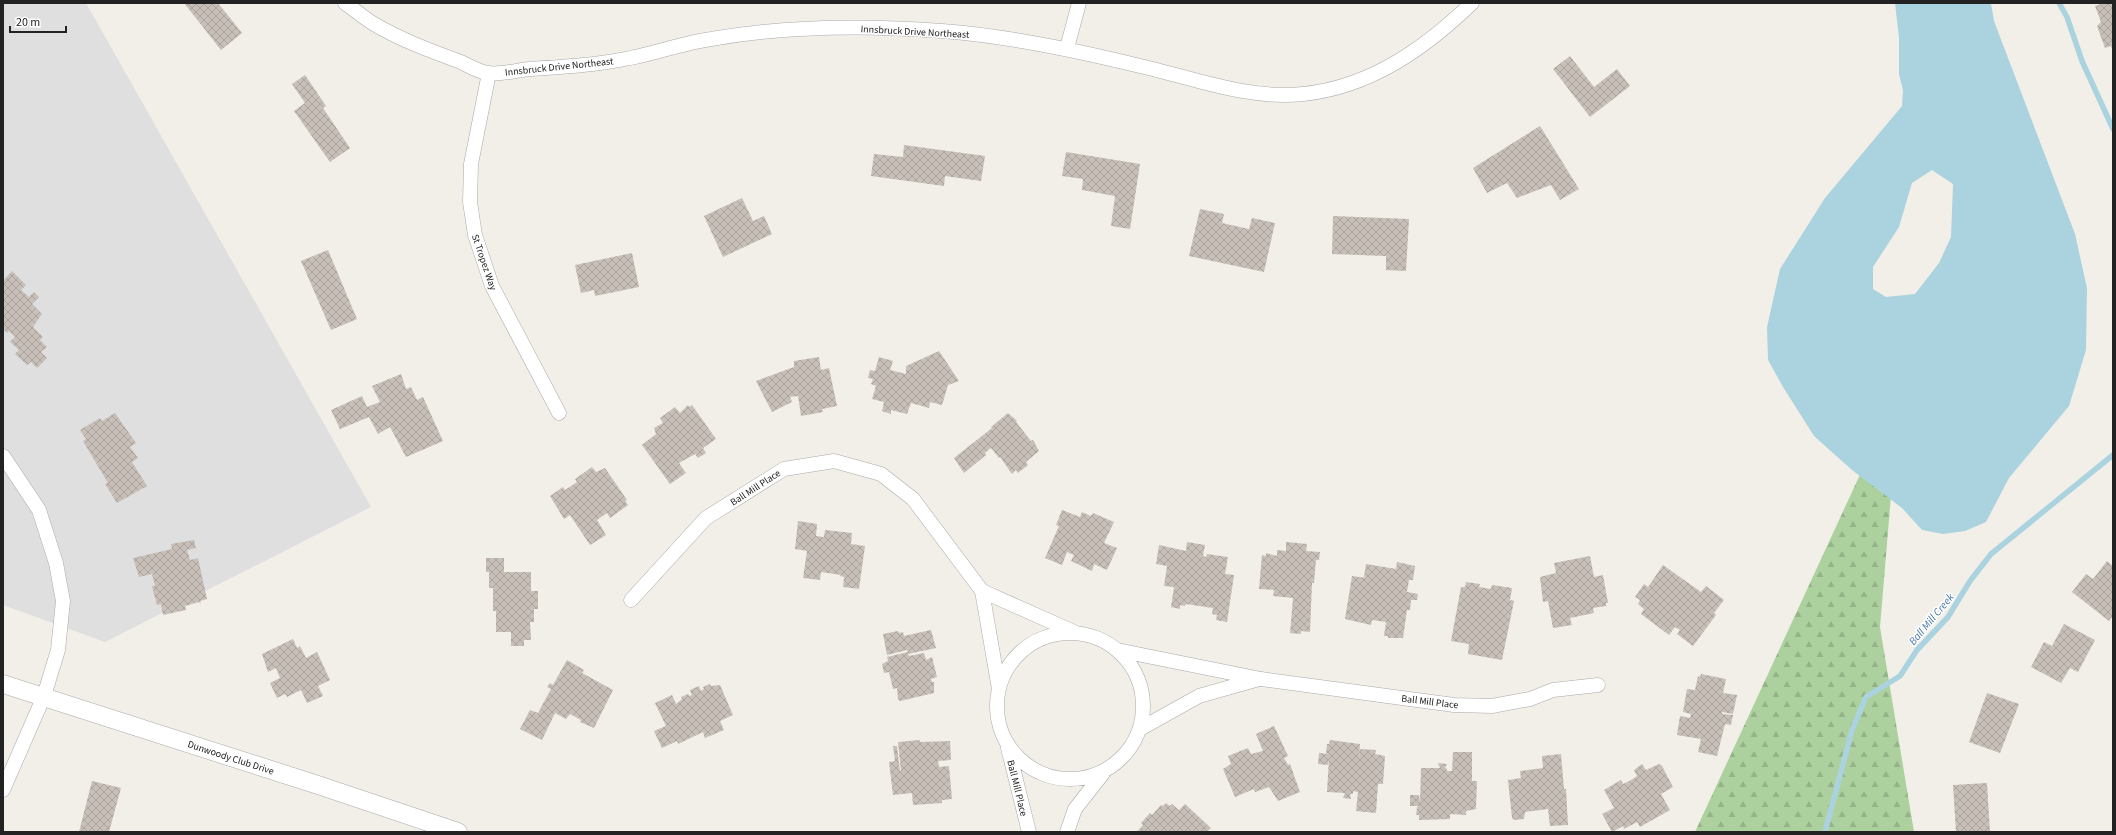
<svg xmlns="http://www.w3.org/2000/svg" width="2116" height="835" font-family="'Source Sans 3',sans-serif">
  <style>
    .residential { fill: #e0dfdf }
    .forest { fill: url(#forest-firs) }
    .water { fill: #aad3df; fill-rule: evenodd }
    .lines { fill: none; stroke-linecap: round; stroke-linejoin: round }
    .stream { stroke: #aad3df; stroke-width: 5.5 }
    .building { fill: url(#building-cross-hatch) }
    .minor-casing { stroke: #a9a9a9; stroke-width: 15 }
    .tertiary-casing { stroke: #a9a9a9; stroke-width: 19 }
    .minor { stroke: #fff; stroke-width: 14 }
    .tertiary { stroke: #fff; stroke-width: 18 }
    .labels { text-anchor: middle; stroke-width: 3; stroke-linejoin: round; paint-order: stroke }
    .street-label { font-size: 10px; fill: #222; stroke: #fff }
    .water-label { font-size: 11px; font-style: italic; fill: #4a7aab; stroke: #fff }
  </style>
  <defs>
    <pattern id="forest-firs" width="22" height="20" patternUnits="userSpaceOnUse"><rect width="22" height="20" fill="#add19e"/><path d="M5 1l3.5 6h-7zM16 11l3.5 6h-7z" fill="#95b388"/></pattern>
    <pattern id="building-cross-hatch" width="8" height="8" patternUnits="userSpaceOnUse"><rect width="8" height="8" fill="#c7bfb8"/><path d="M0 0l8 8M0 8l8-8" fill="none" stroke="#aba49e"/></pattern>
  </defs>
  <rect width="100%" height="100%" fill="#f2efe9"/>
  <!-- residential -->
  <path class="residential" d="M 3,3 L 86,3 L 371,507 L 105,642 L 3,605 Z"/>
  <!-- forest -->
  <path class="forest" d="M 1900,388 L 1880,627 L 1914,832 L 1695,832 Z"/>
  <!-- water -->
  <path class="water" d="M 1895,3 L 1991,3 L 1994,21 L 2075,234 L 2087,288 L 2086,350 L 2069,406 L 2009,478 L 1986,522 L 1965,531 L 1943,534 L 1922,530 L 1902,508 L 1852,470 L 1814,436 L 1783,387 L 1768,360 L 1767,327 L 1780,269 L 1825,198 L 1902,106 L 1903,90 L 1899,74 L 1899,38 ZM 1932,170 L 1953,184 L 1951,237 L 1939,263 L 1915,294 L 1886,297 L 1873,289 L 1873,267 L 1899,227 L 1912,183 Z"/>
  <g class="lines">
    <!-- stream -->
    <path class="stream" d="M 2059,3 L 2067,17 L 2082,61 L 2113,129
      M 1825,832 L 1852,730 L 1866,697 L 1900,676 L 1917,650 L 1948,617 L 1970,581 L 1991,554 L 2113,455"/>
  </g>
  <!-- building -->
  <path class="building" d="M 184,3 L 218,3 L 242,33 L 221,50 Z
    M 2104,3 L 2113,3 L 2113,51 L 2111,46 L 2105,48 L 2097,26 L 2101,22 L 2095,6 Z
    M 1570,56 L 1594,87 L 1617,69 L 1630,86 L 1590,117 L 1553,69 Z
    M 305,75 L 326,106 L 323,108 L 350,148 L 330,162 L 294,111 L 305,103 L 292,84 Z
    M 1540,126 L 1579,189 L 1560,200 L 1551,185 L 1517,198 L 1507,183 L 1487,193 L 1473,168 Z
    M 904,145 L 985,156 L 981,181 L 945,176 L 944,186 L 871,176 L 874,154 L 903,157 Z
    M 1066,152 L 1140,164 L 1130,229 L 1111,226 L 1115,196 L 1082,190 L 1083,179 L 1062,176 Z
    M 742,198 L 753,221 L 764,216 L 772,234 L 723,257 L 704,216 Z
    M 1200,209 L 1224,214 L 1222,223 L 1249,229 L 1252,218 L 1275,223 L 1264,272 L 1189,256 Z
    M 1333,216 L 1409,219 L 1406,271 L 1386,270 L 1386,256 L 1332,254 Z
    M 328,250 L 357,319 L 331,330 L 301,261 Z
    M 632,253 L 639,287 L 595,296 L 594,290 L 581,293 L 575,265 Z
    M 12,271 L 26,285 L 21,290 L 29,297 L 34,292 L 39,297 L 32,304 L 42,314 L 33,327 L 43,337 L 40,340 L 47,347 L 41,352 L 47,358 L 37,368 L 31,362 L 27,365 L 15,354 L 19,350 L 10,342 L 15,337 L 9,331 L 7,333 L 3,329 L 3,281 Z
    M 939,351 L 959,381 L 948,385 L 942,405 L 930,402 L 929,408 L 911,403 L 907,414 L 891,410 L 891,414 L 882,411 L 884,402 L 872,399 L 876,386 L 871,384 L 873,379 L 868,378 L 870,370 L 875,371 L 879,357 L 893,361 L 890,370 L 906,374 L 906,366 Z
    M 819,357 L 821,370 L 829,368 L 837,406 L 822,409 L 823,412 L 801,416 L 798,396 L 790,397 L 792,402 L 772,412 L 756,381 L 794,367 L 794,361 Z
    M 401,374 L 406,389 L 411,387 L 417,400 L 423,397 L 443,441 L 406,457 L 390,427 L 378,434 L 369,417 L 340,429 L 331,410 L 362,396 L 367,407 L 380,402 L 372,386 Z
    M 688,405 L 689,407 L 692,405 L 716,439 L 703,448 L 706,453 L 698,458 L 695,454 L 679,463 L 686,473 L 670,484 L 642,445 L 656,434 L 654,428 L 663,423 L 660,418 L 675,407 L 680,413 Z
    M 115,413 L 136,443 L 130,447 L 138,458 L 132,462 L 147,486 L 117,503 L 105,484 L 108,483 L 83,441 L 86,439 L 80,430 L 100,418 L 102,421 Z
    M 1008,413 L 1017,421 L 1016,422 L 1031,441 L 1033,440 L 1039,451 L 1026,462 L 1028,465 L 1018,473 L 1016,470 L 1012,474 L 1000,457 L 999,458 L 991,448 L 985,453 L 986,455 L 964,473 L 954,458 L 992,428 L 991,427 Z
    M 592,467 L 596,472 L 605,468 L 627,500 L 625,501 L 628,505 L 610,518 L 607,513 L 597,520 L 606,535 L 590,545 L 570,515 L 564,519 L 550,496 L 563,487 L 565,490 L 577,482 L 575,479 Z
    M 1062,510 L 1080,517 L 1082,512 L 1091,516 L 1093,513 L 1114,522 L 1104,543 L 1117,548 L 1107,570 L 1094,564 L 1092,571 L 1071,561 L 1074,555 L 1067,552 L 1062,565 L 1045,558 L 1059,526 L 1056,525 Z
    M 798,521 L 817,524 L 816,536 L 824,537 L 825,530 L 852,533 L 851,544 L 865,546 L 859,589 L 843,587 L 844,577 L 840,576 L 841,575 L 821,572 L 820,580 L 803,578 L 807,551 L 814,552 L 795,549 Z
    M 194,540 L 196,548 L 187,550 L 190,560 L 198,558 L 207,599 L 200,601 L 201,604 L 199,602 L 185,606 L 186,610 L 163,615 L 161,604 L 157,605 L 154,594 L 152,586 L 155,586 L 152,574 L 139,577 L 133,558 L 172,549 L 171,544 Z
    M 1187,542 L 1205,545 L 1203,556 L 1206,557 L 1207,554 L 1228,557 L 1225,574 L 1234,575 L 1227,622 L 1216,620 L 1217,615 L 1212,614 L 1213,608 L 1186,604 L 1185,606 L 1180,605 L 1180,609 L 1171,607 L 1174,587 L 1164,586 L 1167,566 L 1156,564 L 1159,545 L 1186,551 Z
    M 1286,542 L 1307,544 L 1306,551 L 1320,552 L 1319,560 L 1316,560 L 1314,583 L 1312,583 L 1310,632 L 1301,631 L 1301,634 L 1290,633 L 1293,598 L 1273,596 L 1274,590 L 1259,589 L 1262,555 L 1266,556 L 1266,553 L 1277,556 L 1277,550 L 1286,551 Z
    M 1590,556 L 1594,577 L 1603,575 L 1608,603 L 1606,603 L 1606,606 L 1593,608 L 1594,613 L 1570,618 L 1572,625 L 1553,628 L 1548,601 L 1543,602 L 1540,577 L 1556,573 L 1554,563 Z
    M 486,558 L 504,558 L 504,572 L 531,572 L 531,591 L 538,591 L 538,609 L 534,609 L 534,622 L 530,622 L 531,640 L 524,640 L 524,646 L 511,646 L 511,632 L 496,632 L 496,611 L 493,611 L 493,588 L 489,588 L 489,572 L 486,572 Z
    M 2107,561 L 2113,566 L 2113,616 L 2109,621 L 2072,592 L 2086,574 L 2093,579 Z
    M 1397,562 L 1415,566 L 1413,580 L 1409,580 L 1407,592 L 1418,594 L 1417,600 L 1411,600 L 1410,610 L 1407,610 L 1403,638 L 1388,638 L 1388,636 L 1384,636 L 1386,622 L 1372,620 L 1371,625 L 1345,619 L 1352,576 L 1368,578 L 1364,577 L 1366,564 L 1396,569 Z
    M 1663,565 L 1701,592 L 1706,586 L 1724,600 L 1714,613 L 1716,615 L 1693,646 L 1677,634 L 1680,630 L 1675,627 L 1669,635 L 1641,614 L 1644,609 L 1638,604 L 1640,600 L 1635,597 L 1644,584 L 1648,587 Z
    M 1466,582 L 1480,584 L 1479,587 L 1491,589 L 1492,585 L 1512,588 L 1510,600 L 1514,601 L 1502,660 L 1468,654 L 1469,644 L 1451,641 L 1461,587 L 1465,587 Z
    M 2064,624 L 2095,640 L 2078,672 L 2070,668 L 2061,683 L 2031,667 L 2044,642 L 2052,646 Z
    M 931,630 L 936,648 L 908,654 L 909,656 L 924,653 L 926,660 L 932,657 L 937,677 L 931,679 L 932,682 L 934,682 L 934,693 L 900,701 L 898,699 L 897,688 L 893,689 L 889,672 L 884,673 L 882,664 L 888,661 L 887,657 L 908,652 L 907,650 L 887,655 L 883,634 L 898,631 L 899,633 L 903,632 L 904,636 Z
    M 293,639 L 297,648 L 300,646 L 306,658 L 317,652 L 330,680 L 318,686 L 323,696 L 307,703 L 301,690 L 287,697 L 285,694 L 277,698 L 270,683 L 280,678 L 276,668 L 268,672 L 262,654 Z
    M 567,660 L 584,670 L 582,673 L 613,690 L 594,728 L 580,722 L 581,720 L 570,714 L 566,719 L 555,713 L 542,740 L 520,729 L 530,710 L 538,713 L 551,689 L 547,687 L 550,683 L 553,685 Z
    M 1701,674 L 1726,679 L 1723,693 L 1737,695 L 1733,714 L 1722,712 L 1722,714 L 1733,715 L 1731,725 L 1725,724 L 1717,756 L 1698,752 L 1701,739 L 1677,735 L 1680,716 L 1690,718 L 1691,714 L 1683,712 L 1687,689 L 1695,690 L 1698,676 L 1700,677 Z
    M 710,684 L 711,686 L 720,685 L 733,715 L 720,721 L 724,730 L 705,738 L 703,732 L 678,744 L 677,741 L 662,748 L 654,731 L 666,726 L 655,703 L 672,695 L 676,704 L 682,699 L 681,697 L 688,694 L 689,696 L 692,695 L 690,690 L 699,686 L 701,691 L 704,689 L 703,687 Z
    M 1987,693 L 2019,704 L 2000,753 L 1969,742 Z
    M 1274,726 L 1288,756 L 1284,758 L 1288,765 L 1290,764 L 1300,792 L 1278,801 L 1269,787 L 1255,792 L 1254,789 L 1235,797 L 1223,769 L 1231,764 L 1228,756 L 1248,748 L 1251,754 L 1263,751 L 1256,734 Z
    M 920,740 L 920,742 L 950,741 L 951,760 L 938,761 L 939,767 L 949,766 L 952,799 L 942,800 L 942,803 L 913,805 L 912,793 L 893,795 L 889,762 L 895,761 L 893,746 L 897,746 L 900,771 L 901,771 L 898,742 Z
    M 1330,740 L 1360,744 L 1359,760 L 1360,749 L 1376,750 L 1375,754 L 1385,756 L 1383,784 L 1378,784 L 1376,813 L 1356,811 L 1358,792 L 1353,791 L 1353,794 L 1350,794 L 1351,799 L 1343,798 L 1345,793 L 1327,792 L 1329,758 L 1328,765 L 1318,764 L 1319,753 L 1329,754 L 1326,753 L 1327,744 L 1329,744 Z
    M 1453,752 L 1472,752 L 1472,781 L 1477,781 L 1476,809 L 1466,811 L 1466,815 L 1450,814 L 1450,803 L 1450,819 L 1419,820 L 1419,815 L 1416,815 L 1417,807 L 1419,806 L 1410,806 L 1410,795 L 1419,795 L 1420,802 L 1421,768 L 1440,768 L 1438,763 L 1447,764 L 1445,768 L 1447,769 L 1447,771 L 1452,771 Z
    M 1561,754 L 1564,789 L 1566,789 L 1568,825 L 1550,826 L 1548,809 L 1525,812 L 1524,819 L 1514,820 L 1512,818 L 1508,780 L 1521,778 L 1520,771 L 1543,768 L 1542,756 Z
    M 1642,764 L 1646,770 L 1659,764 L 1662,766 L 1673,787 L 1661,794 L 1670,810 L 1640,827 L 1637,822 L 1624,829 L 1623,826 L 1612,832 L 1602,814 L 1614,808 L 1604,790 L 1621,780 L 1623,784 L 1633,779 L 1637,776 L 1634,770 Z
    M 92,781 L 121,788 L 109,832 L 79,832 Z
    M 1987,783 L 1990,832 L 1956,832 L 1953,785 Z
    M 1166,803 L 1170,806 L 1172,804 L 1179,810 L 1185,804 L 1211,828 L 1207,832 L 1137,832 L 1143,825 L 1141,823 L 1150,813 L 1152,815 L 1161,805 L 1163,806 Z"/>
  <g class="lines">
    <defs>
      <path id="minor" d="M 345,3 C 355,10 364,18 374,24 C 401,40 431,51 461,62 C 469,66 479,72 488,73 C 501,75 517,70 530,69 C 563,67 597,65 630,58 C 657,53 683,43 711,39 C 786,26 866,25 942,31 C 1009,36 1075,50 1140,66 C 1193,78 1249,100 1303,94 C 1371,87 1425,48 1472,3
        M 1067,48 L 1079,3
        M 489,73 L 471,164 L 470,202 L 475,235 L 492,286 L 559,413
        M 3,456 L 39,510 L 56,563 L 63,601 L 58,650 L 44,696 L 3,790
        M 982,591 L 1074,632
        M 631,600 L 706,518 L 784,469 L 834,461 L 881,474 L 913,499 L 982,591 L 999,689
        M997 706a73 73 0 1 1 146 0a73 73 0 1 1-146 0Z
        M 1117,650 L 1261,679 L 1454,705 L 1492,706 L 1530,699 L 1553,690 L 1598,685
        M 1140,729 L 1199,696 L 1259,679
        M 1008,748 L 1029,832
        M 1067,832 L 1075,809 L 1104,772"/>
      <path id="tertiary" d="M 3,684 L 318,785 L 458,832"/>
    </defs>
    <!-- minor casing -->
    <use href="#minor" class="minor-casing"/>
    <!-- tertiary casing -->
    <use href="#tertiary" class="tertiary-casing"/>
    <!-- minor -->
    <use href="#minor" class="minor"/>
    <!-- tertiary -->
    <use href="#tertiary" class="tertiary"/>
  </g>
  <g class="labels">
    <!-- street labels -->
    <g class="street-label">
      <text transform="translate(915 31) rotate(3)" y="4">Innsbruck Drive Northeast</text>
      <text transform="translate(559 66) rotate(-6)" y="4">Innsbruck Drive Northeast</text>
      <text transform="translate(485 262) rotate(71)" y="4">St Tropez Way</text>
      <text transform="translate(755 487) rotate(-33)" y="4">Ball Mill Place</text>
      <text transform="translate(1430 701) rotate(7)" y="4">Ball Mill Place</text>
      <text transform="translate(231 757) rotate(18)" y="4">Dunwoody Club Drive</text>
      <text transform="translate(1018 788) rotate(76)" y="4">Ball Mill Place</text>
    </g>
    <!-- water labels -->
    <g class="water-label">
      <text transform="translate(1931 619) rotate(-50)" y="4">Ball Mill Creek</text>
    </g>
  </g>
  <!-- border -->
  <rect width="2116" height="835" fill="none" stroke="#222222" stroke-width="8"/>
  <!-- scale -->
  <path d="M10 26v6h56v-6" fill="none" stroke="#222222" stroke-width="2"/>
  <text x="16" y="26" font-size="12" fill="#222222" stroke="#ffffff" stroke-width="3" paint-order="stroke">20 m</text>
</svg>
